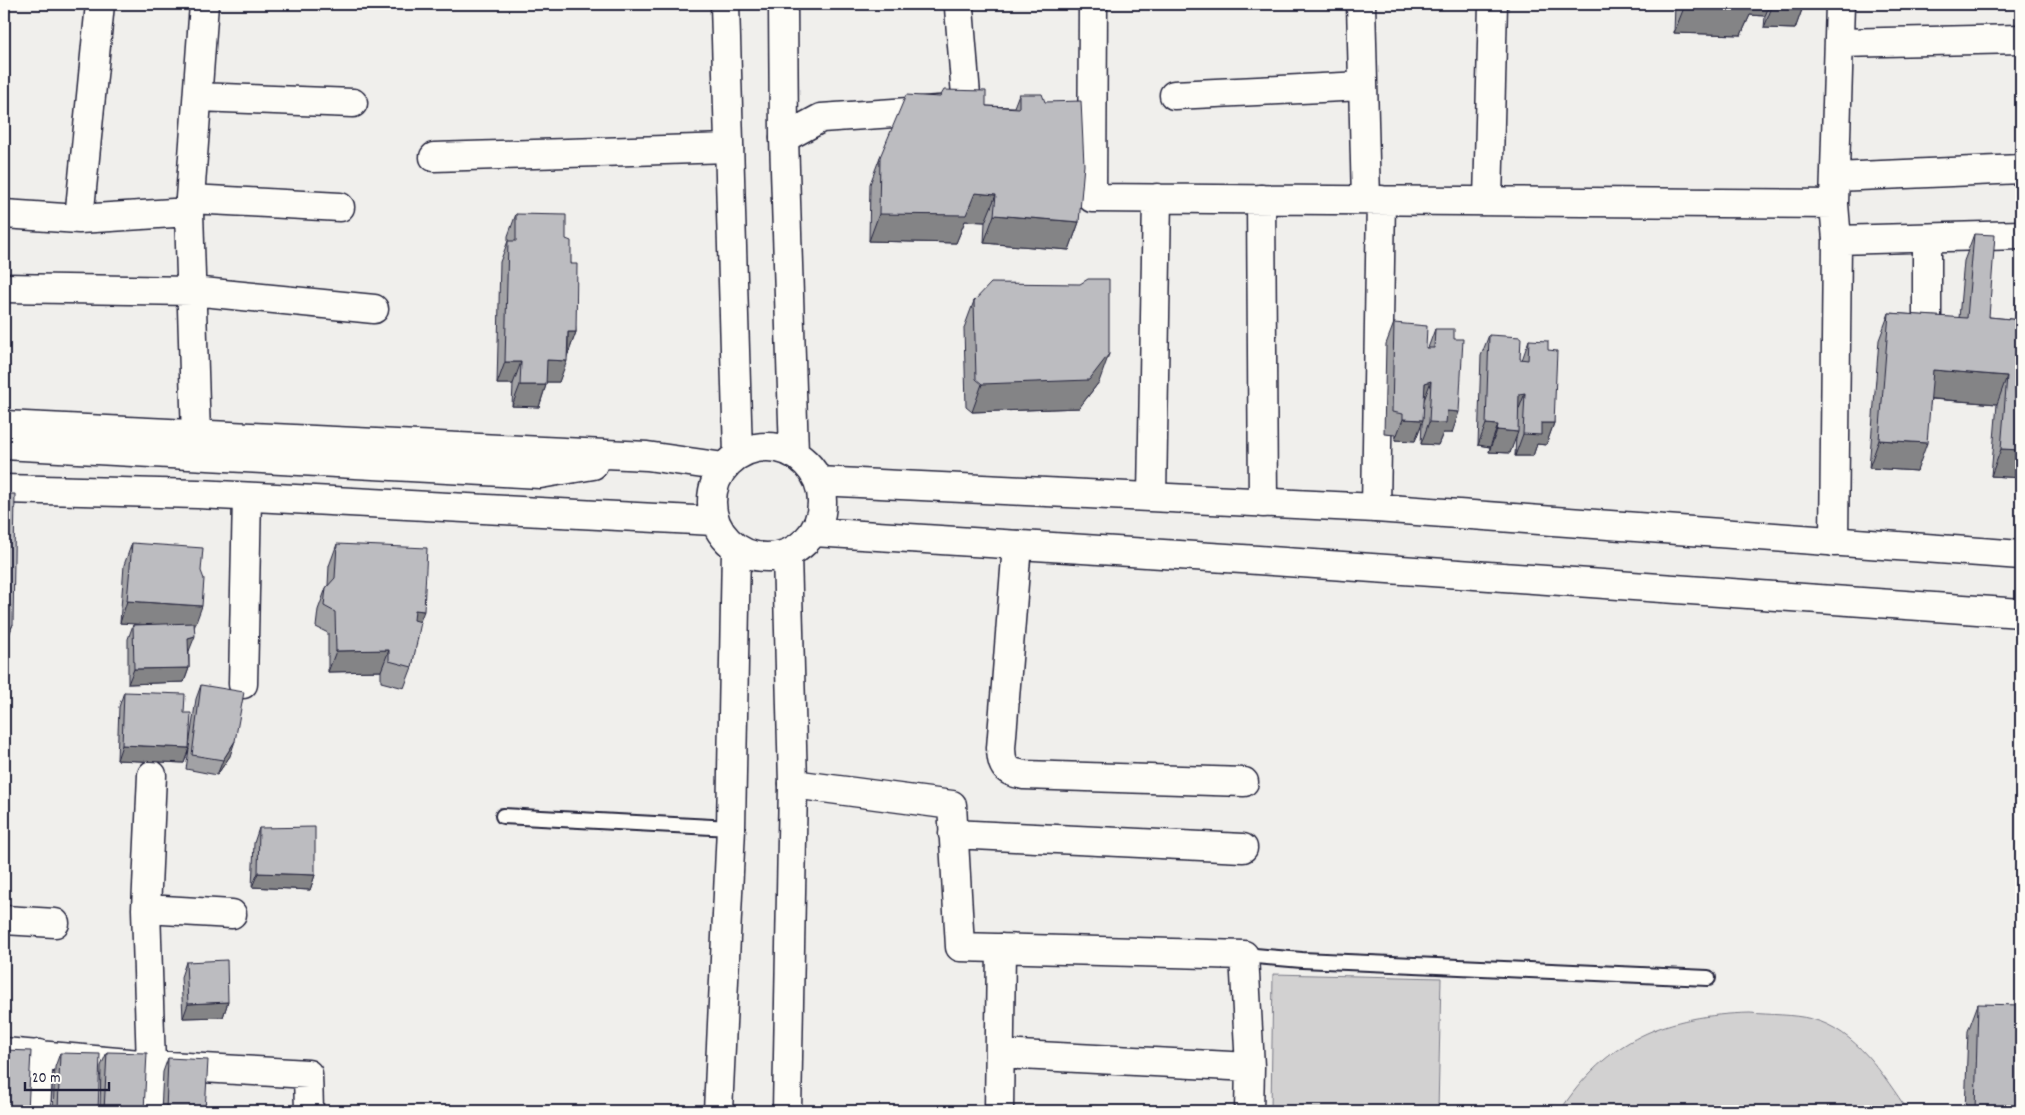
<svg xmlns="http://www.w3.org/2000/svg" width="2025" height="1115" font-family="Dekko,sans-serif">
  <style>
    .green { fill: #d2d1d1; stroke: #7a7a86 }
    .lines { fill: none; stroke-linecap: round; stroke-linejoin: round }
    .service-casing { stroke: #22223b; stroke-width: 18 }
    .minor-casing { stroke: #22223b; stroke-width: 31 }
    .tertiary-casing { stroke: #22223b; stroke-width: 31 }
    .service { stroke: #fdfcf7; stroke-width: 14 }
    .minor { stroke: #fdfcf7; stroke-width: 28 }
    .tertiary { stroke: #fdfcf7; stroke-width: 28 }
    .wall { fill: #a2a2a5; stroke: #22223b }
    .shaded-wall { fill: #848486; stroke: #22223b }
    .building { fill: #bcbcc0; stroke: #22223b }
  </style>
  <rect width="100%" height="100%" fill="#f0efec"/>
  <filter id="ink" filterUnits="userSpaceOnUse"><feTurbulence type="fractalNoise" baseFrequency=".02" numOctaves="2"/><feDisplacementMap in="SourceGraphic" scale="10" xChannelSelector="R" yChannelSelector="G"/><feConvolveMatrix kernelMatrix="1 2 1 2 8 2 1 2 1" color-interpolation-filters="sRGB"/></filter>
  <g filter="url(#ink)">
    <!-- green -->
    <path class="green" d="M 1273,974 L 1441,978 L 1438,1111 L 1271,1111 Z
      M 1750,1013 C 1771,1015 1792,1014 1812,1019 C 1856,1030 1884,1076 1908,1111 L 1560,1111 C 1607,1039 1666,1015 1750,1013 Z"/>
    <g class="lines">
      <defs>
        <path id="service" d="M 503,816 L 731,828
          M 1244,955 L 1302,960 L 1708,978"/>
        <path id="minor" d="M 1093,4 L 1092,198 L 1834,204
          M 1361,4 L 1366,200
          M 1839,43 L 2021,39
          M 1174,95 L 1363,86
          M 198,97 L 353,103
          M 784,138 L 821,118 L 967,108 L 959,8
          M 434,157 L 729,148
          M 1835,177 L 2021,169
          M 190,199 L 340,207
          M 1261,199 L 1263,503
          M 1488,200 L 1493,4
          M 4,214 L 79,219 L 189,212
          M 79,219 L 100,4
          M 1837,240 L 2021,235
          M 4,288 L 192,291 L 374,309
          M 1927,320 L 1927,238
          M 196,436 L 189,212 L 204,4
          M 1152,496 L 1157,198
          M 1376,508 L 1381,200
          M 1834,542 L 1837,240 L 1834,204 L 1840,4
          M 1017,545 L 1001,748 C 1002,768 1005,771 1024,775 L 1244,782
          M 243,684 L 247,497
          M 793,784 L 952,805 L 960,947 L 1244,955 L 1250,1067 L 1249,1111
          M 953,834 L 1243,848
          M 146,909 L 232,914
          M 4,920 L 55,923
          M 4,1052 L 151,1065 L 308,1074 L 309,1111
          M 1000,1054 L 1250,1067
          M 36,1111 L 39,1054
          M 148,1111 L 151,1065 L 146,909 L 152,775
          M 999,1111 L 1001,948"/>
        <path id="tertiary" d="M 725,4 L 738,454
          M 783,4 L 784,138 L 794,453
          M 4,425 L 647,456 L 724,467
          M 4,445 L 540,474 L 593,465
          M712 502a55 55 0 1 1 110 0a55 55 0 1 1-110 0Z
          M 818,481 L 1376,508 L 2021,555
          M 4,489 L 198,494 L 714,521
          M 814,532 L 1258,560 L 2021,613
          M 787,554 L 793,784 L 787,1111
          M 718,1111 L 731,828 L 736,549"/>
      </defs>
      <!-- service casing -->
      <use href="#service" class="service-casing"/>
      <!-- minor casing -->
      <use href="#minor" class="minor-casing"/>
      <!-- tertiary casing -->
      <use href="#tertiary" class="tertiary-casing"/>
      <!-- service -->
      <use href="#service" class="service"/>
      <!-- minor -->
      <use href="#minor" class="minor"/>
      <!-- tertiary -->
      <use href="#tertiary" class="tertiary"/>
    </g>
    <!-- wall -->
    <path class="wall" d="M 1675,4 L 1804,4 L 1795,29 L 1764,28 L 1765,16 L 1750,15 L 1741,35 L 1674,33 Z
      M 1019,94 L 1079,222 L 1069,250 L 984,243 L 985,222 L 965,221 L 956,243 L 869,241 L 870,184 L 880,157 L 986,106 L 1014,107 Z
      M 516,214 L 566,239 L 571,264 L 576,332 L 568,354 L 559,382 L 546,382 L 546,385 L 539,407 L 512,406 L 513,384 L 497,384 L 500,262 L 508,241 L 508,236 Z
      M 1974,234 L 1989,317 L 2021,320 L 2021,478 L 1991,476 L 1997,404 L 1931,399 L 1917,471 L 1869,468 L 1879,340 L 1889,313 L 1959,318 L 1964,261 Z
      M 974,301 L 1099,382 L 1079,408 L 972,412 L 966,407 L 964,328 Z
      M 1394,323 L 1426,348 L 1428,348 L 1435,329 L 1452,433 L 1443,433 L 1438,445 L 1421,444 L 1422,423 L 1415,441 L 1395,440 L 1395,435 L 1384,434 L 1386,344 Z
      M 1489,335 L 1520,359 L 1522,360 L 1529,340 L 1548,350 L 1554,423 L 1546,445 L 1537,444 L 1533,456 L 1515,456 L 1516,435 L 1510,453 L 1489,452 L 1490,447 L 1478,445 L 1481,356 Z
      M 132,543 L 194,627 L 189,651 L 189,668 L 184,682 L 128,684 L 128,639 L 133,625 L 143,624 L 120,623 L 124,565 Z
      M 337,544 L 420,621 L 412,667 L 404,688 L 381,682 L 381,671 L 328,672 L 328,633 L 316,627 L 318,610 L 326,588 L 328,585 L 329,566 Z
      M 201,685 L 230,756 L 217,775 L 186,769 L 189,749 L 184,763 L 117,760 L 119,707 L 124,692 L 184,713 L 189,746 L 196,699 Z
      M 259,828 L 315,875 L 310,890 L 252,887 L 254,843 Z
      M 186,962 L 228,1002 L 223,1017 L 183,1018 L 181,977 Z
      M 1978,1004 L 2021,1111 L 1965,1111 L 1968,1031 Z
      M 107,1052 L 144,1111 L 100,1111 L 101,1066 Z
      M 60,1053 L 98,1111 L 53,1111 L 55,1067 Z
      M 168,1058 L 205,1111 L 161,1111 L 163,1072 Z"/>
    <!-- shaded-wall -->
    <path class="shaded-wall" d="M 1752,4 L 1770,4 L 1765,16 L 1750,15 L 1741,35 L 1674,33 L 1685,5 Z
      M 1773,4 L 1804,4 L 1795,29 L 1764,28 Z
      M 975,193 L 996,195 L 985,222 L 965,221 L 956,243 L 869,241 L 879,214 Z
      M 994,215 L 1079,222 L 1069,250 L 984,243 Z
      M 568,332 L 576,332 L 568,354 Z
      M 1109,354 L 1099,382 L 1079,408 L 972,412 L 982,384 Z
      M 547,360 L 567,361 L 559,382 L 539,382 Z
      M 505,362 L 521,362 L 513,384 L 497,384 Z
      M 1933,370 L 2007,376 L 1997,404 L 1923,398 Z
      M 1431,381 L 1423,403 L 1425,383 Z
      M 520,385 L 546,385 L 539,407 L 512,406 Z
      M 1525,393 L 1517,414 L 1519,394 Z
      M 1447,411 L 1459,412 L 1452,433 L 1443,433 L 1438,445 L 1421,444 L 1429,422 Z
      M 1403,419 L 1423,420 L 1415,441 L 1395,440 Z
      M 1541,423 L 1554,423 L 1546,445 L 1537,444 L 1533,456 L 1515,456 L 1523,434 Z
      M 1486,424 L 1498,425 L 1490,447 L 1478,445 Z
      M 1497,430 L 1518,432 L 1510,453 L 1489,452 Z
      M 1879,440 L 1927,443 L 1917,471 L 1869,468 Z
      M 2001,449 L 2021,450 L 2021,478 L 1991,476 Z
      M 127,601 L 202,606 L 194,628 L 120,623 Z
      M 415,610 L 424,611 L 416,632 L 407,632 Z
      M 13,624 L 4,649 L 4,645 Z
      M 195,636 L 189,651 L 183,653 L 188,638 Z
      M 389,650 L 381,671 L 328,672 L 336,651 Z
      M 189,668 L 184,682 L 128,684 L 134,669 Z
      M 235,741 L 230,756 L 217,775 L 223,760 Z
      M 122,745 L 189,748 L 184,763 L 117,760 Z
      M 258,873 L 315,875 L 310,890 L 252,887 Z
      M 228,1002 L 223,1017 L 183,1018 L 188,1004 Z"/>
    <!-- building -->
    <path class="building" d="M 1685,4 L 1752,4 L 1751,7 L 1685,5 Z
      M 944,90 L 986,91 L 986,106 L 1019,108 L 1019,94 L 1042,94 L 1045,102 L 1081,101 L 1084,165 L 1079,222 L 994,215 L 996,195 L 975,193 L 966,215 L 879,214 L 880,157 L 906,95 L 940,97 Z
      M 516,214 L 566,215 L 566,239 L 571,241 L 571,264 L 577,264 L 576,332 L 568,332 L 567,361 L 547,360 L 546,385 L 520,385 L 521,362 L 505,362 L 508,241 L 516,241 Z
      M 1974,234 L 1995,235 L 1989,317 L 2021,320 L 2021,450 L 2001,449 L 2007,376 L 1933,370 L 1927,443 L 1879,440 L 1889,313 L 1967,318 Z
      M 1088,279 L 1109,279 L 1109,354 L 1089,380 L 982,384 L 976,379 L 974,301 L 991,283 L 1080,284 Z
      M 1394,323 L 1427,326 L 1426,348 L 1434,348 L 1435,329 L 1454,329 L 1454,339 L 1463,339 L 1459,412 L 1447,411 L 1446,423 L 1429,422 L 1431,381 L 1425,383 L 1423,420 L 1403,419 L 1403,414 L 1392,412 Z
      M 1489,335 L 1521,337 L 1520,359 L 1528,360 L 1529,340 L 1548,341 L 1548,350 L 1557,351 L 1554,423 L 1541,423 L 1541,435 L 1523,434 L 1525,393 L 1519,394 L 1518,432 L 1497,430 L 1498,425 L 1486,424 Z
      M 4,494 L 15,494 L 13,624 L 4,645 Z
      M 132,543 L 203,548 L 201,571 L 204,579 L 202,606 L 127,601 Z
      M 337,544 L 427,548 L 424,611 L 415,610 L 414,620 L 421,622 L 412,667 L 389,661 L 389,650 L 336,651 L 335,612 L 324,606 L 326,588 L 335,578 Z
      M 194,623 L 195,636 L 188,638 L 189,668 L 134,669 L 133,625 Z
      M 201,685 L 244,692 L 235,741 L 223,760 L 192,755 Z
      M 124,692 L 185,694 L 184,713 L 191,713 L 189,748 L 122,745 Z
      M 315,827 L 315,875 L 258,873 L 259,828 Z
      M 227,960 L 228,1002 L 188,1004 L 186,962 Z
      M 1978,1004 L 2021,1005 L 2021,1111 L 1975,1111 Z
      M 4,1050 L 31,1051 L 28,1111 L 4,1111 Z
      M 107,1052 L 147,1053 L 144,1111 L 104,1111 Z
      M 60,1053 L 100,1054 L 98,1111 L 58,1111 Z
      M 168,1058 L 208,1060 L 205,1111 L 166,1111 Z"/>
  </g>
  <!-- margin -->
  <rect width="2025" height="1115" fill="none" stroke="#fdfcf7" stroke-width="20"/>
  <rect x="10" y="10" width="2005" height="1095" fill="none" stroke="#22223b" stroke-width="2" filter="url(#ink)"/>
  <!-- scale -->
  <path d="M25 1082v8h84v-8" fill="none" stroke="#22223b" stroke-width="2.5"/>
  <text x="32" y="1082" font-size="15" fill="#22223b" stroke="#fdfcf7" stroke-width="4" paint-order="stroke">20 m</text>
</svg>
